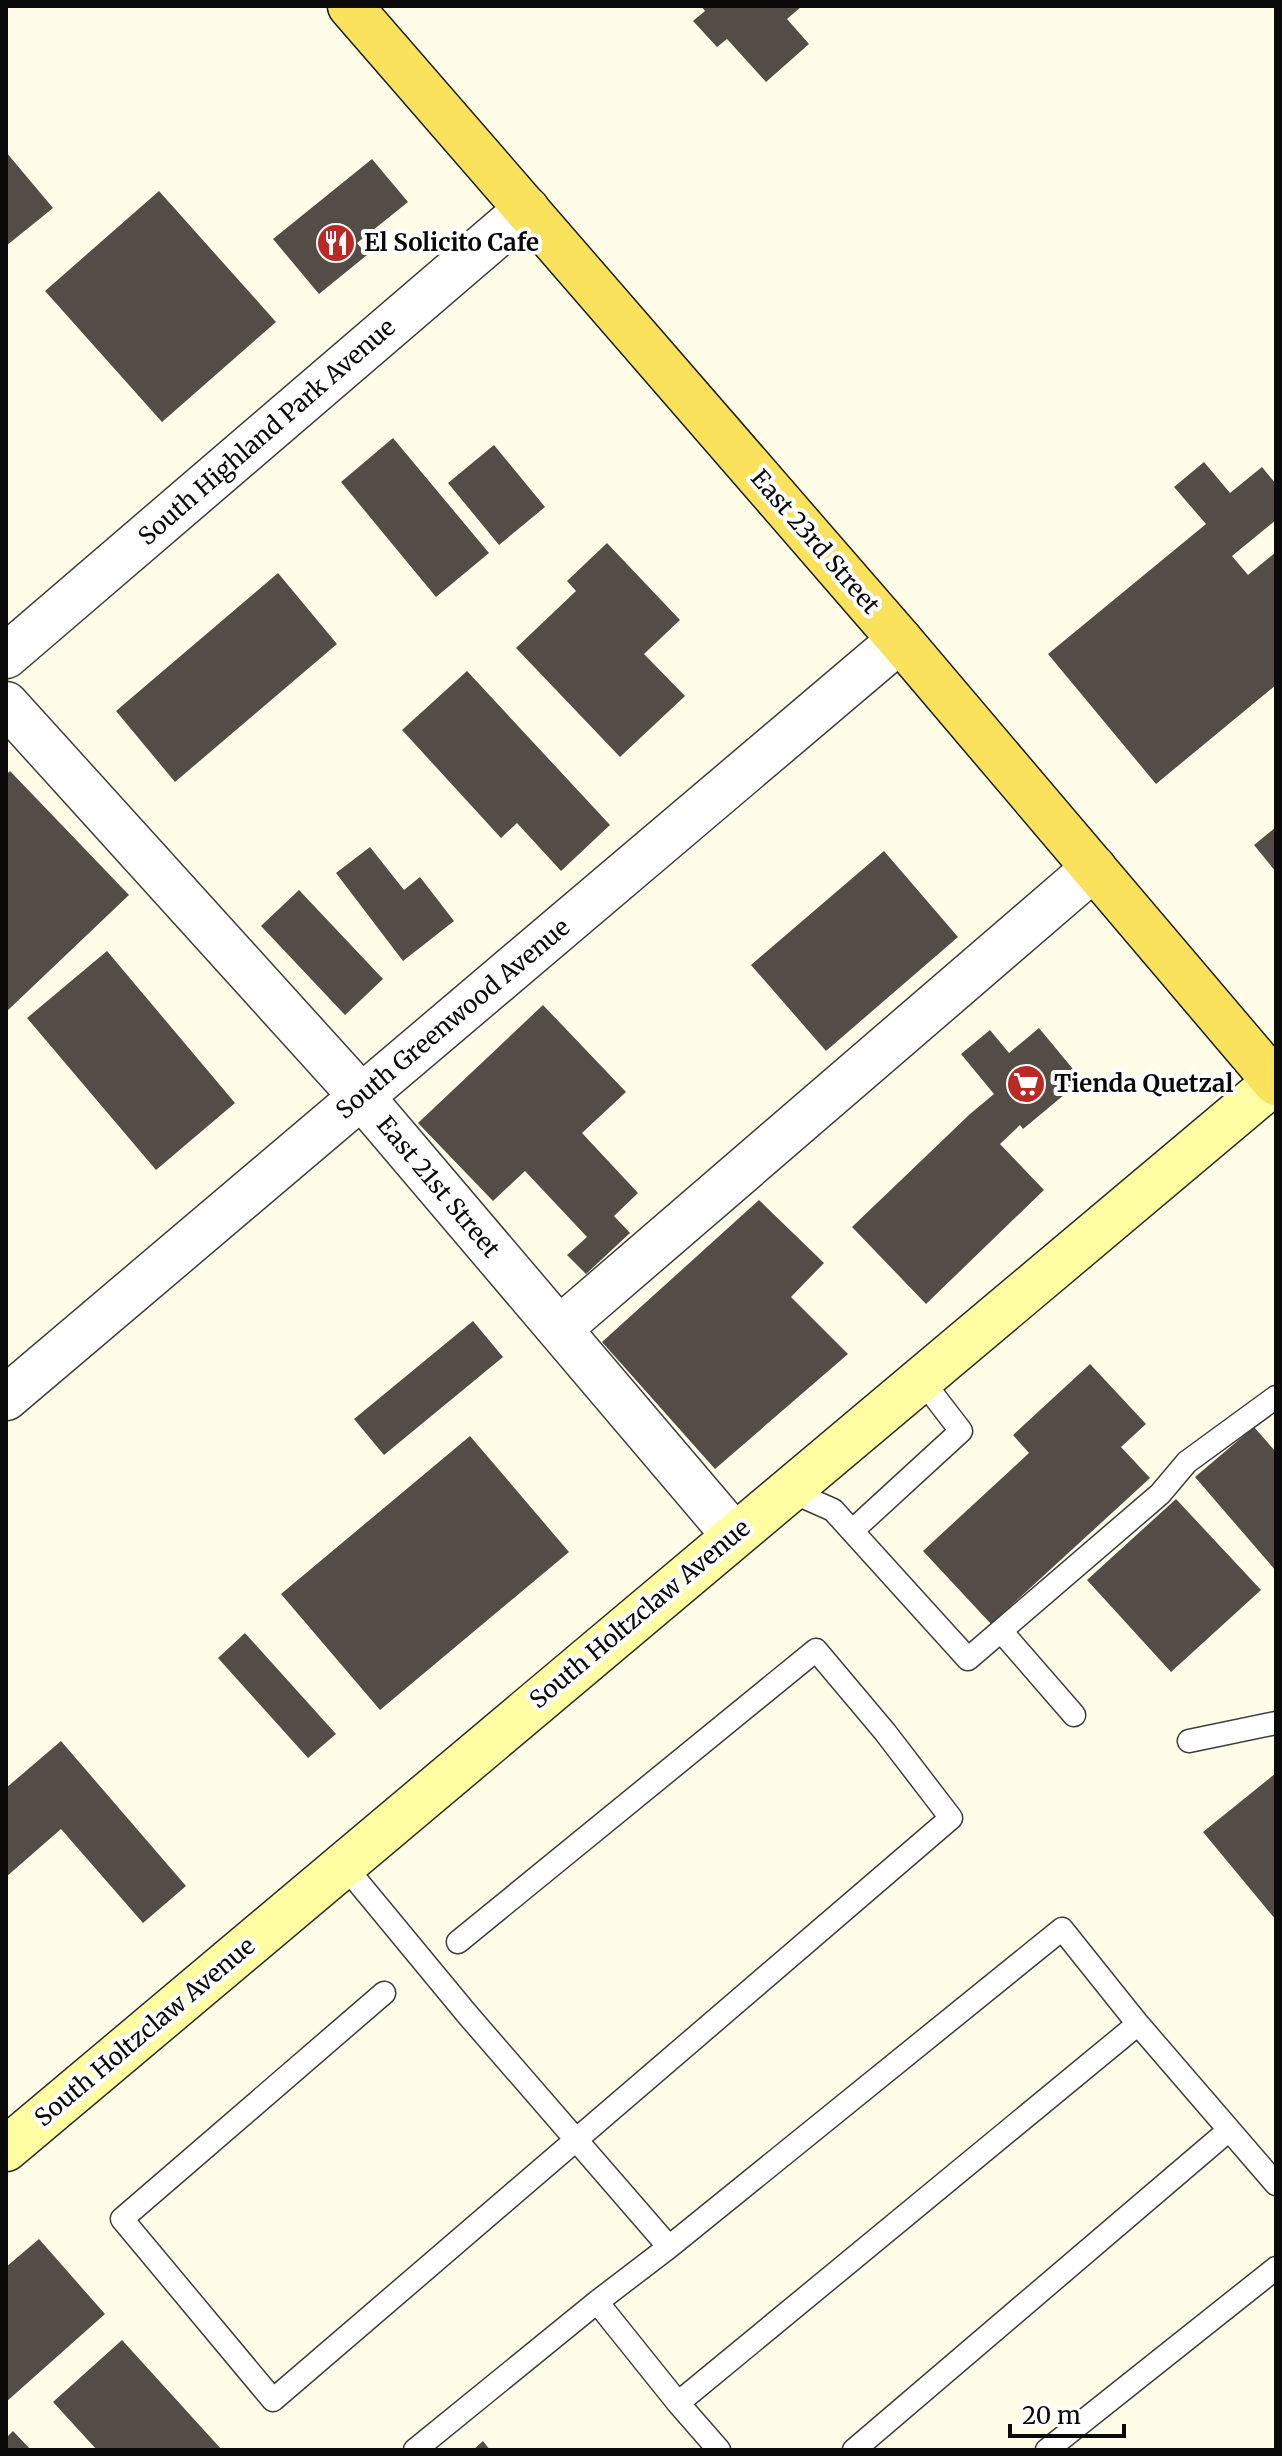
<svg xmlns="http://www.w3.org/2000/svg" width="1282" height="2456" font-family="Merriweather,serif">
  <style>
    .building { fill: #534c47 }
    .lines { fill: none; stroke-linecap: round; stroke-linejoin: round }
    .lane-casing { stroke: #3d3d3d; stroke-width: 25 }
    .street-casing { stroke: #3d3d3d; stroke-width: 47 }
    .secondary-casing { stroke: #2c2c2c; stroke-width: 47 }
    .primary-casing { stroke: #1b1b1b; stroke-width: 47 }
    .lane { stroke: #fff; stroke-width: 22 }
    .street { stroke: #fff; stroke-width: 44 }
    .secondary { stroke: #fffda2; stroke-width: 44 }
    .primary { stroke: #fae25c; stroke-width: 44 }
    .labels { text-anchor: middle; stroke-width: 8; stroke-linejoin: round; paint-order: stroke }
    .poi-label { font-size: 24px; font-weight: bold; fill: #0a0a0a; stroke: #fff; text-anchor: start }
    .street-label { font-size: 24px; fill: #0a0a0a; stroke: #fff }
  </style>
  <rect width="100%" height="100%" fill="#fffde7"/>
  <!-- building -->
  <path class="building" d="M 701,6 L 802,6 L 787,19 L 809,44 L 766,82 L 727,39 L 717,47 L 693,21 L 705,11 Z
    M 6,152 L 53,208 L 6,246 Z
    M 372,159 L 408,202 L 357,243 L 367,255 L 319,294 L 273,239 Z
    M 159,191 L 276,322 L 162,422 L 45,291 Z
    M 393,438 L 489,553 L 436,597 L 341,482 Z
    M 494,445 L 545,507 L 499,545 L 448,483 Z
    M 1204,462 L 1230,493 L 1262,467 L 1276,484 L 1276,520 L 1232,556 L 1248,575 L 1276,552 L 1276,685 L 1156,784 L 1048,654 L 1206,524 L 1174,487 Z
    M 607,543 L 680,620 L 644,654 L 685,696 L 620,757 L 516,648 L 576,591 L 567,581 Z
    M 278,573 L 337,644 L 175,782 L 116,711 Z
    M 467,671 L 610,825 L 561,871 L 517,823 L 501,838 L 402,730 Z
    M 10,771 L 129,895 L 6,1012 L 6,775 Z
    M 1276,827 L 1276,872 L 1254,845 Z
    M 370,847 L 404,890 L 420,877 L 454,921 L 403,961 L 336,873 Z
    M 884,851 L 958,937 L 826,1051 L 751,965 Z
    M 299,890 L 383,979 L 345,1015 L 261,926 Z
    M 107,951 L 235,1103 L 156,1170 L 27,1018 Z
    M 543,1005 L 626,1092 L 582,1133 L 638,1193 L 614,1216 L 630,1233 L 586,1274 L 567,1255 L 587,1237 L 525,1171 L 493,1201 L 418,1123 Z
    M 1039,1028 L 1082,1080 L 1023,1129 L 1020,1125 L 1000,1144 L 1044,1190 L 926,1304 L 852,1227 L 970,1114 L 994,1094 L 961,1054 L 990,1030 L 1009,1053 Z
    M 759,1200 L 824,1263 L 791,1297 L 848,1354 L 715,1469 L 602,1342 Z
    M 473,1321 L 503,1357 L 384,1455 L 354,1419 Z
    M 1090,1364 L 1146,1424 L 1121,1447 L 1150,1478 L 991,1624 L 923,1551 L 1029,1453 L 1013,1435 Z
    M 1254,1427 L 1276,1452 L 1276,1571 L 1195,1477 Z
    M 470,1436 L 569,1552 L 380,1710 L 281,1594 Z
    M 1176,1499 L 1261,1590 L 1171,1672 L 1087,1580 Z
    M 245,1633 L 336,1734 L 308,1758 L 218,1658 Z
    M 61,1741 L 186,1886 L 143,1923 L 61,1829 L 6,1877 L 6,1788 Z
    M 1276,1773 L 1276,1920 L 1203,1832 Z
    M 39,2239 L 105,2314 L 6,2402 L 6,2267 Z
    M 122,2340 L 222,2450 L 97,2450 L 53,2402 Z
    M 13,2431 L 31,2450 L 6,2450 L 6,2438 Z
    M 483,2441 L 490,2450 L 473,2450 Z"/>
  <g class="lines">
    <defs>
      <path id="lane" d="M 788,1490 L 833,1510 L 968,1659 L 1160,1494 L 1187,1462 L 1276,1397
        M 852,1531 L 961,1431 L 921,1379
        M 1001,1631 L 1074,1715
        M 1189,1741 L 1276,1723
        M 343,1864 L 467,2014 L 669,2247 L 597,2302 L 415,2450
        M 384,1993 L 122,2219 L 273,2400 L 951,1818 L 885,1732 L 816,1650 L 458,1942
        M 1138,2024 L 1276,2184
        M 669,2247 L 1062,1929 L 1138,2024 L 678,2403
        M 597,2302 L 678,2403 L 719,2450
        M 854,2450 L 1229,2130
        M 1047,2450 L 1276,2268"/>
      <path id="street" d="M 6,656 L 527,209
        M 6,704 L 361,1096 L 734,1535
        M 559,1329 L 1094,868
        M 6,1398 L 900,640"/>
      <path id="secondary" d="M 6,2149 L 1276,1081"/>
      <path id="primary" d="M 350,6 L 900,640 L 1276,1083"/>
    </defs>
    <!-- lane casing -->
    <use href="#lane" class="lane-casing"/>
    <!-- street casing -->
    <use href="#street" class="street-casing"/>
    <!-- secondary casing -->
    <use href="#secondary" class="secondary-casing"/>
    <!-- primary casing -->
    <use href="#primary" class="primary-casing"/>
    <!-- lane -->
    <use href="#lane" class="lane"/>
    <!-- street -->
    <use href="#street" class="street"/>
    <!-- secondary -->
    <use href="#secondary" class="secondary"/>
    <!-- primary -->
    <use href="#primary" class="primary"/>
  </g>
  <!-- icons -->
  <defs>
    <symbol id="restaurant-disc" viewBox="-11 -11 22 22"><circle r="9.5" fill="#ba2923" stroke="#fff"/><path d="M-5-6h1v4h1v-4h1v4h1v-4h1v5L-1.5 .5V6h-2V.5L-5-1ZM5-6V6H3V1.5H1.5Q1.5-4 5-6Z" fill="#fff"/></symbol>
    <symbol id="supermarket-disc" viewBox="-11 -11 22 22"><circle r="9.5" fill="#ba2923" stroke="#fff"/><path d="M-6-5.5h2.5l.6 2H6L4.5 2H-2.5L-4.4-4H-6ZM-1.5 3.2a1.3 1.3 0 1 0 .1 0ZM3 3.2a1.3 1.3 0 1 0 .1 0Z" fill="#fff"/></symbol>
  </defs>
  <g fill-rule="evenodd">
    <use href="#restaurant-disc" x="314" y="221" width="44" height="44"/>
    <use href="#supermarket-disc" x="1004" y="1062" width="44" height="44"/>
  </g>
  <g class="labels">
    <!-- poi labels -->
    <g class="poi-label">
      <text x="364" y="251">El Solicito Cafe</text>
      <text x="1054" y="1092">Tienda Quetzal</text>
    </g>
    <!-- street labels -->
    <g class="street-label">
      <text transform="translate(267 432) rotate(-41)" y="8">South Highland Park Avenue</text>
      <text transform="translate(815 542) rotate(49)" y="8">East 23rd Street</text>
      <text transform="translate(453 1019) rotate(-40)" y="8">South Greenwood Avenue</text>
      <text transform="translate(438 1187) rotate(50)" y="8">East 21st Street</text>
      <text transform="translate(640 1614) rotate(-40)" y="8">South Holtzclaw Avenue</text>
      <text transform="translate(145 2032) rotate(-40)" y="8">South Holtzclaw Avenue</text>
    </g>
  </g>
  <!-- border -->
  <rect width="1282" height="2456" fill="none" stroke="#0a0a0a" stroke-width="16"/>
  <!-- scale -->
  <path d="M1010 2424v12h114v-12" fill="none" stroke="#0a0a0a" stroke-width="4"/>
  <text x="1022" y="2424" font-size="24" fill="#0a0a0a" stroke="#ffffff" stroke-width="6" paint-order="stroke">20 m</text>
</svg>
